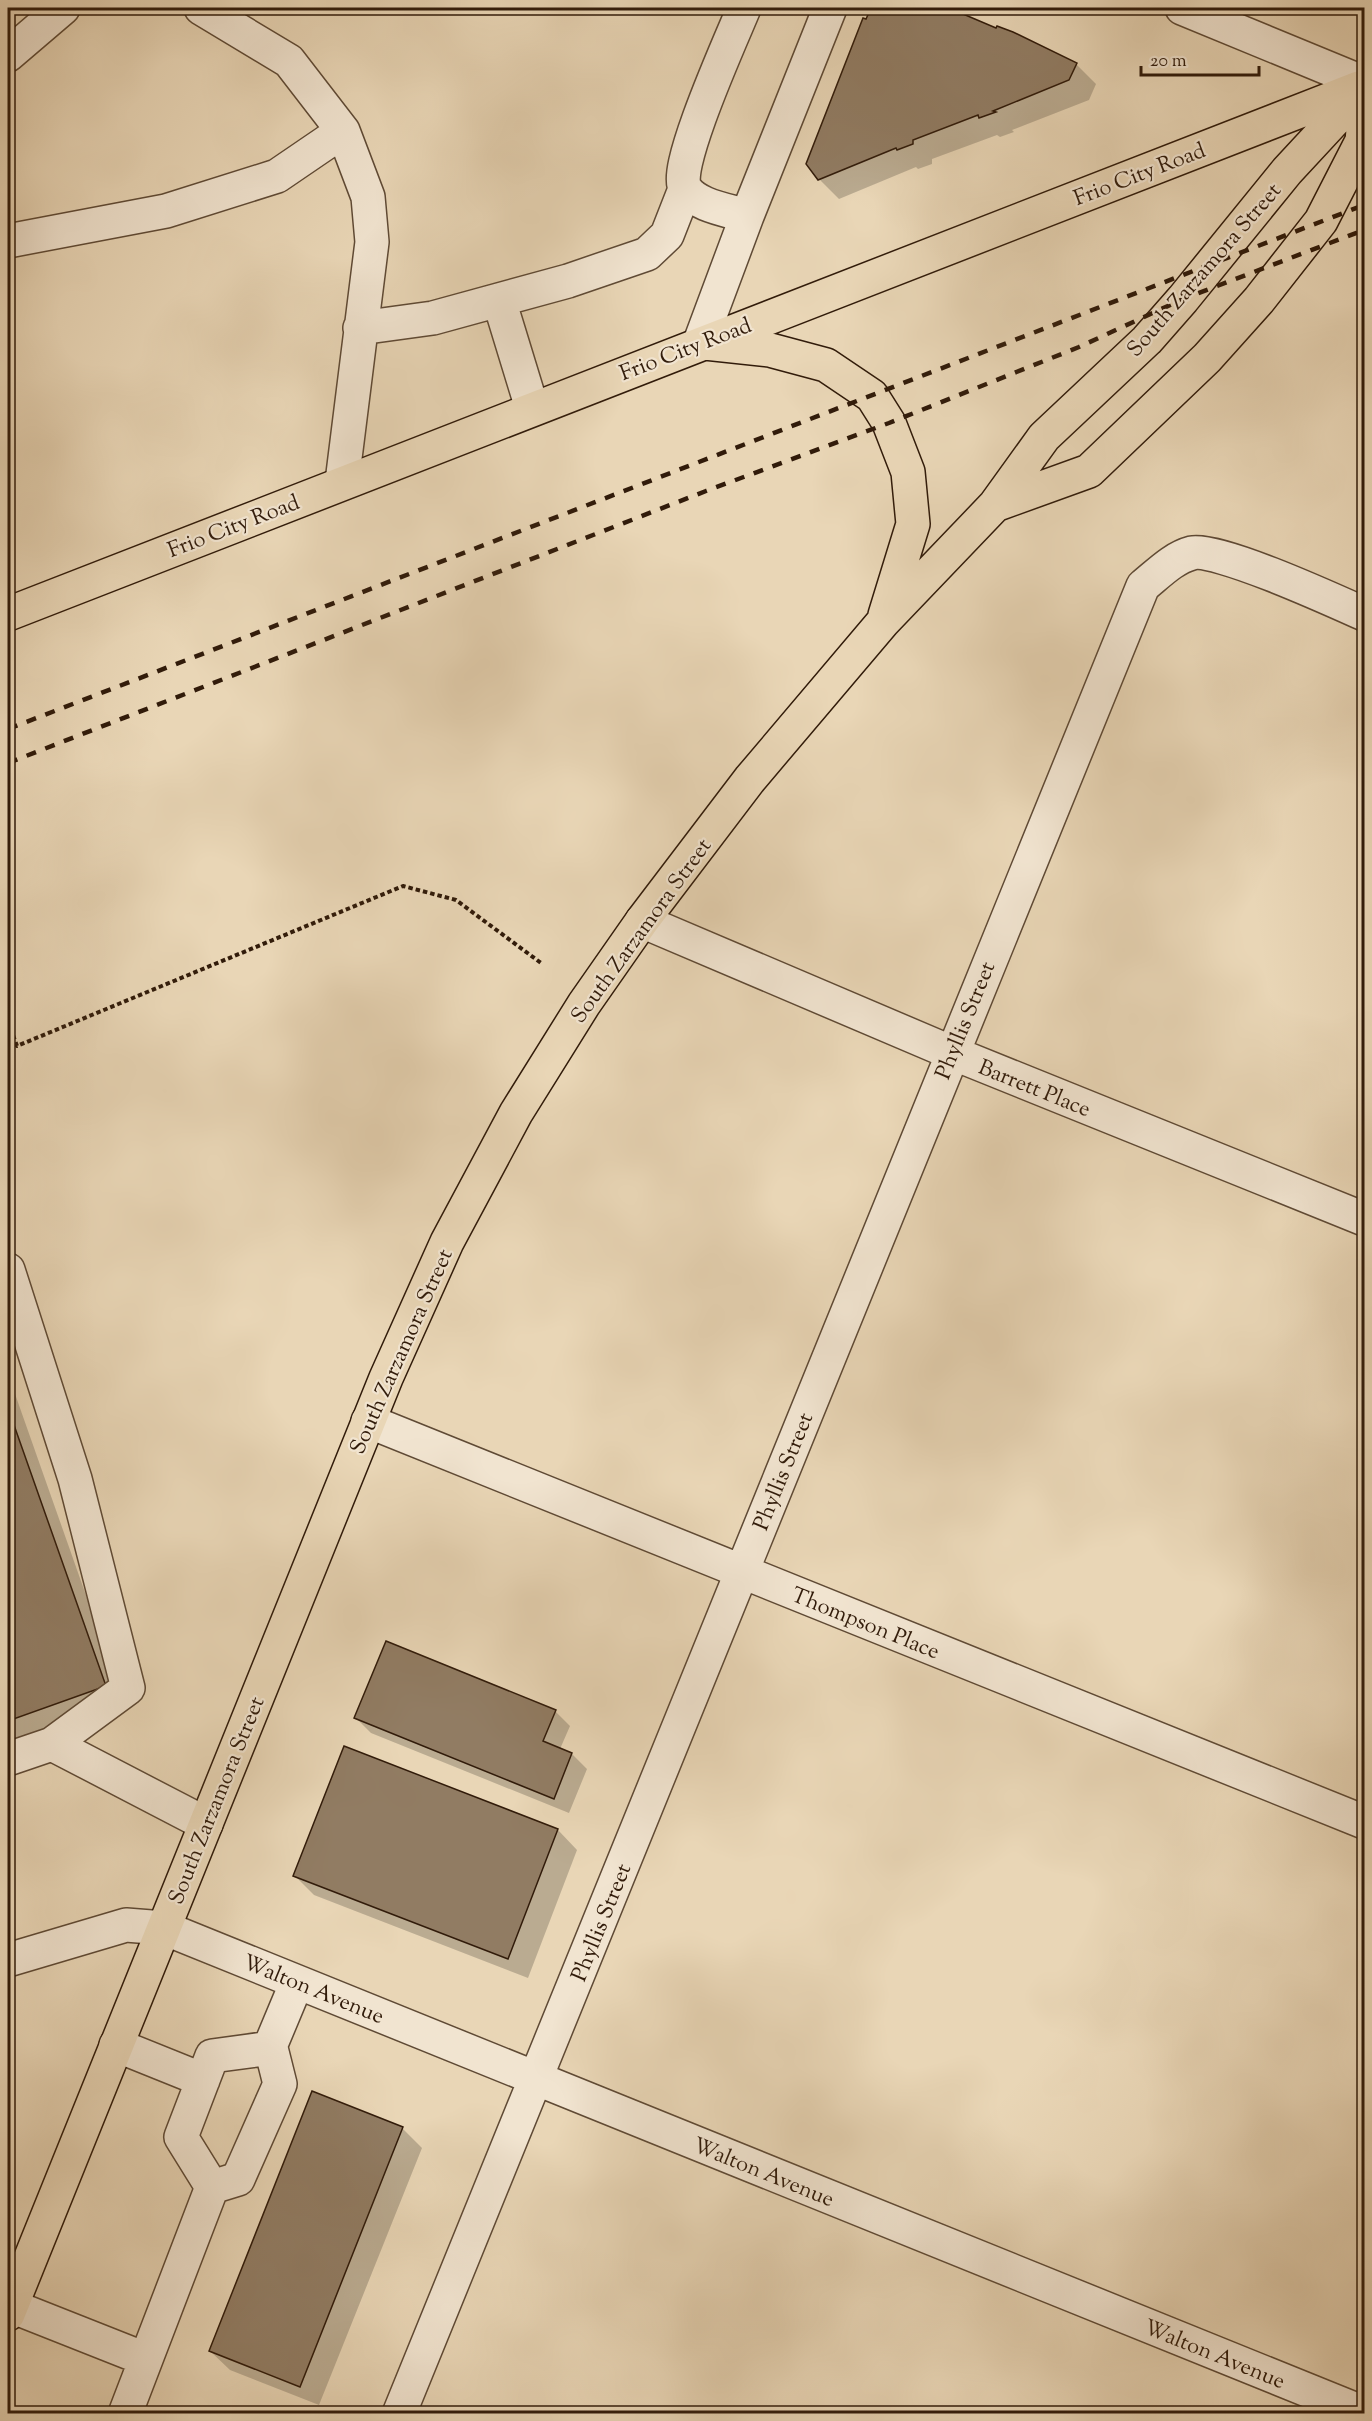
<svg xmlns="http://www.w3.org/2000/svg" width="1372" height="2421" font-family="'Sorts Mill Goudy',serif">
  <style>
    .shadow { fill: #0003 }
    .building { fill: #917c63; stroke: #311b0a; stroke-width: 1.5 }
    .lines { fill: none; stroke-linecap: round; stroke-linejoin: round }
    .minor-casing { stroke: #5f4a35; stroke-width: 36 }
    .major-casing { stroke: #311b0a; stroke-width: 36 }
    .path { stroke: #311b0a; stroke-width: 4; stroke-dasharray: 4.5 3; stroke-linecap: butt }
    .minor { stroke: #f1e4d0; stroke-width: 33 }
    .major { stroke: #e9d6b6; stroke-width: 33 }
    .rail { stroke: #311b0a; stroke-width: 4.5; stroke-dasharray: 10 10; stroke-linecap: butt }
    .labels { text-anchor: middle; stroke-width: 4.5; stroke-linejoin: round; paint-order: stroke }
    .street-label { font-size: 22px; fill: #311b0a; stroke: #f1e4d0 }
  </style>
  <rect width="100%" height="100%" fill="#e9d6b6"/>
  <filter id="stains"><feTurbulence type="fractalNoise" baseFrequency=".00333" numOctaves="4"/><feColorMatrix values="0 0 0 0 .2 0 0 0 0 .09 0 0 0 0 .02 0 0 0 .5 -.17"/></filter>
  <radialGradient id="worn" r=".72"><stop offset=".6" stop-color="#630" stop-opacity="0"/><stop offset="1" stop-color="#630" stop-opacity=".3"/></radialGradient>
  <!-- shadow -->
  <path class="shadow" d="M 872,8 L 945,8 L 1076,64 L 1096,84 L 1089,100 L 1012,130 L 1014,132 L 1000,137 L 997,135 L 932,159 L 932,164 L 918,169 L 916,167 L 839,199 L 819,179 Z
    M 8,1374 L 125,1706 L 8,1747 Z
    M 555,1711 L 570,1726 L 560,1749 L 572,1754 L 587,1769 L 569,1813 L 371,1733 L 356,1718 Z
    M 558,1830 L 577,1850 L 528,1978 L 314,1895 L 294,1875 Z
    M 402,2128 L 422,2148 L 319,2405 L 230,2370 L 210,2351 Z"/>
  <!-- building -->
  <path class="building" d="M 871,8 L 949,8 L 996,28 L 997,26 L 1013,32 L 1077,63 L 1069,80 L 993,111 L 996,112 L 979,118 L 978,115 L 913,140 L 913,144 L 897,150 L 896,148 L 818,180 L 806,164 L 863,18 L 866,19 Z
    M 8,1408 L 106,1686 L 8,1721 Z
    M 386,1641 L 556,1710 L 543,1741 L 572,1753 L 554,1799 L 354,1718 Z
    M 344,1746 L 558,1829 L 508,1959 L 293,1876 Z
    M 312,2091 L 403,2127 L 300,2387 L 209,2351 Z"/>
  <g class="lines">
    <defs>
      <path id="minor" d="M 201,8 L 289,61 L 343,131 L 368,197 L 372,242 L 342,482
        M 744,8 C 733,35 672,169 685,188 C 696,206 728,210 747,216
        M 1182,8 L 1364,83
        M 8,55 L 63,8
        M 8,241 L 166,211 L 277,176 L 343,131
        M 499,300 L 532,408
        M 360,328 L 433,318 L 568,281 L 647,254 L 667,235 L 685,189
        M 700,342 L 747,216 L 830,8
        M 642,921 L 950,1052 L 1364,1219
        M 8,1270 L 75,1479 L 128,1688 L 52,1744 L 206,1824
        M 368,1421 L 1364,1822
        M 8,1759 L 52,1744
        M 8,1960 L 126,1925 L 164,1928 L 1364,2413
        M 116,2045 L 203,2080
        M 271,2048 L 280,2084 L 238,2179 L 212,2187 L 181,2137 L 212,2056 Z
        M 269,2049 L 297,1982
        M 11,2306 L 145,2359
        M 125,2414 L 212,2187
        M 399,2414 C 648,1805 892,1194 1143,586 C 1158,574 1173,558 1192,553 C 1217,547 1335,601 1364,614"/>
      <path id="major" d="M 705,343 L 770,350 L 826,365 L 872,396 L 889,423 L 908,472 L 913,524 L 885,615
        M 995,505 L 1089,471 L 1207,358 L 1259,300 L 1321,221 L 1362,141 L 1364,120
        M 8,614 L 1359,88
        M 8,2314 L 386,1378 L 447,1242 L 516,1113 L 584,1004 L 642,921 L 750,779 L 883,622 L 995,505 L 1044,437 L 1147,340 L 1183,299 L 1287,171 L 1364,88"/>
    </defs>
    <!-- minor casing -->
    <use href="#minor" class="minor-casing"/>
    <!-- major casing -->
    <use href="#major" class="major-casing"/>
    <!-- path -->
    <path class="path" d="M 8,1021 L 17,1046 L 403,886 L 456,900 L 541,963"/>
    <!-- minor -->
    <use href="#minor" class="minor"/>
    <!-- major -->
    <use href="#major" class="major"/>
    <!-- rail -->
    <path class="rail" d="M 8,729 L 1364,205
      M 8,763 L 706,491 L 889,423 L 1079,347 L 1183,299 L 1364,230"/>
  </g>
  <g class="labels">
    <!-- street labels -->
    <g class="street-label">
      <text transform="translate(1139 173) rotate(-21)" y="8">Frio City Road</text>
      <text transform="translate(1203 269) rotate(-49)" y="8">South Zarzamora Street</text>
      <text transform="translate(685 348) rotate(-21)" y="8">Frio City Road</text>
      <text transform="translate(233 525) rotate(-21)" y="8">Frio City Road</text>
      <text transform="translate(640 930) rotate(-54)" y="8">South Zarzamora Street</text>
      <text transform="translate(964 1020) rotate(-68)" y="8">Phyllis Street</text>
      <text transform="translate(1035 1087) rotate(22)" y="8">Barrett Place</text>
      <text transform="translate(400 1351) rotate(-66)" y="8">South Zarzamora Street</text>
      <text transform="translate(782 1471) rotate(-68)" y="8">Phyllis Street</text>
      <text transform="translate(866 1622) rotate(22)" y="8">Thompson Place</text>
      <text transform="translate(215 1800) rotate(-68)" y="8">South Zarzamora Street</text>
      <text transform="translate(600 1922) rotate(-68)" y="8">Phyllis Street</text>
      <text transform="translate(314 1988) rotate(22)" y="8">Walton Avenue</text>
      <text transform="translate(764 2171) rotate(22)" y="8">Walton Avenue</text>
      <text transform="translate(1215 2353) rotate(22)" y="8">Walton Avenue</text>
    </g>
  </g>
  <!-- margin -->
  <rect width="1372" height="2421" fill="none" stroke="#e9d6b6" stroke-width="30"/>
  <rect x="9" y="9" width="1354" height="2403" fill="none" stroke="#311b0a" stroke-width="3"/>
  <rect x="15" y="15" width="1342" height="2391" fill="none" stroke="#311b0a" stroke-width="1.5"/>
  <!-- scale -->
  <path d="M1141 66v9h118v-9" fill="none" stroke="#311b0a" stroke-width="3"/>
  <text x="1150" y="66" font-size="18" fill="#311b0a" stroke="#f1e4d0" stroke-width="4.5" paint-order="stroke">20 m</text>
  <rect width="100%" height="100%" filter="url(#stains)"/>
  <rect width="100%" height="100%" fill="url(#worn)"/>
</svg>
